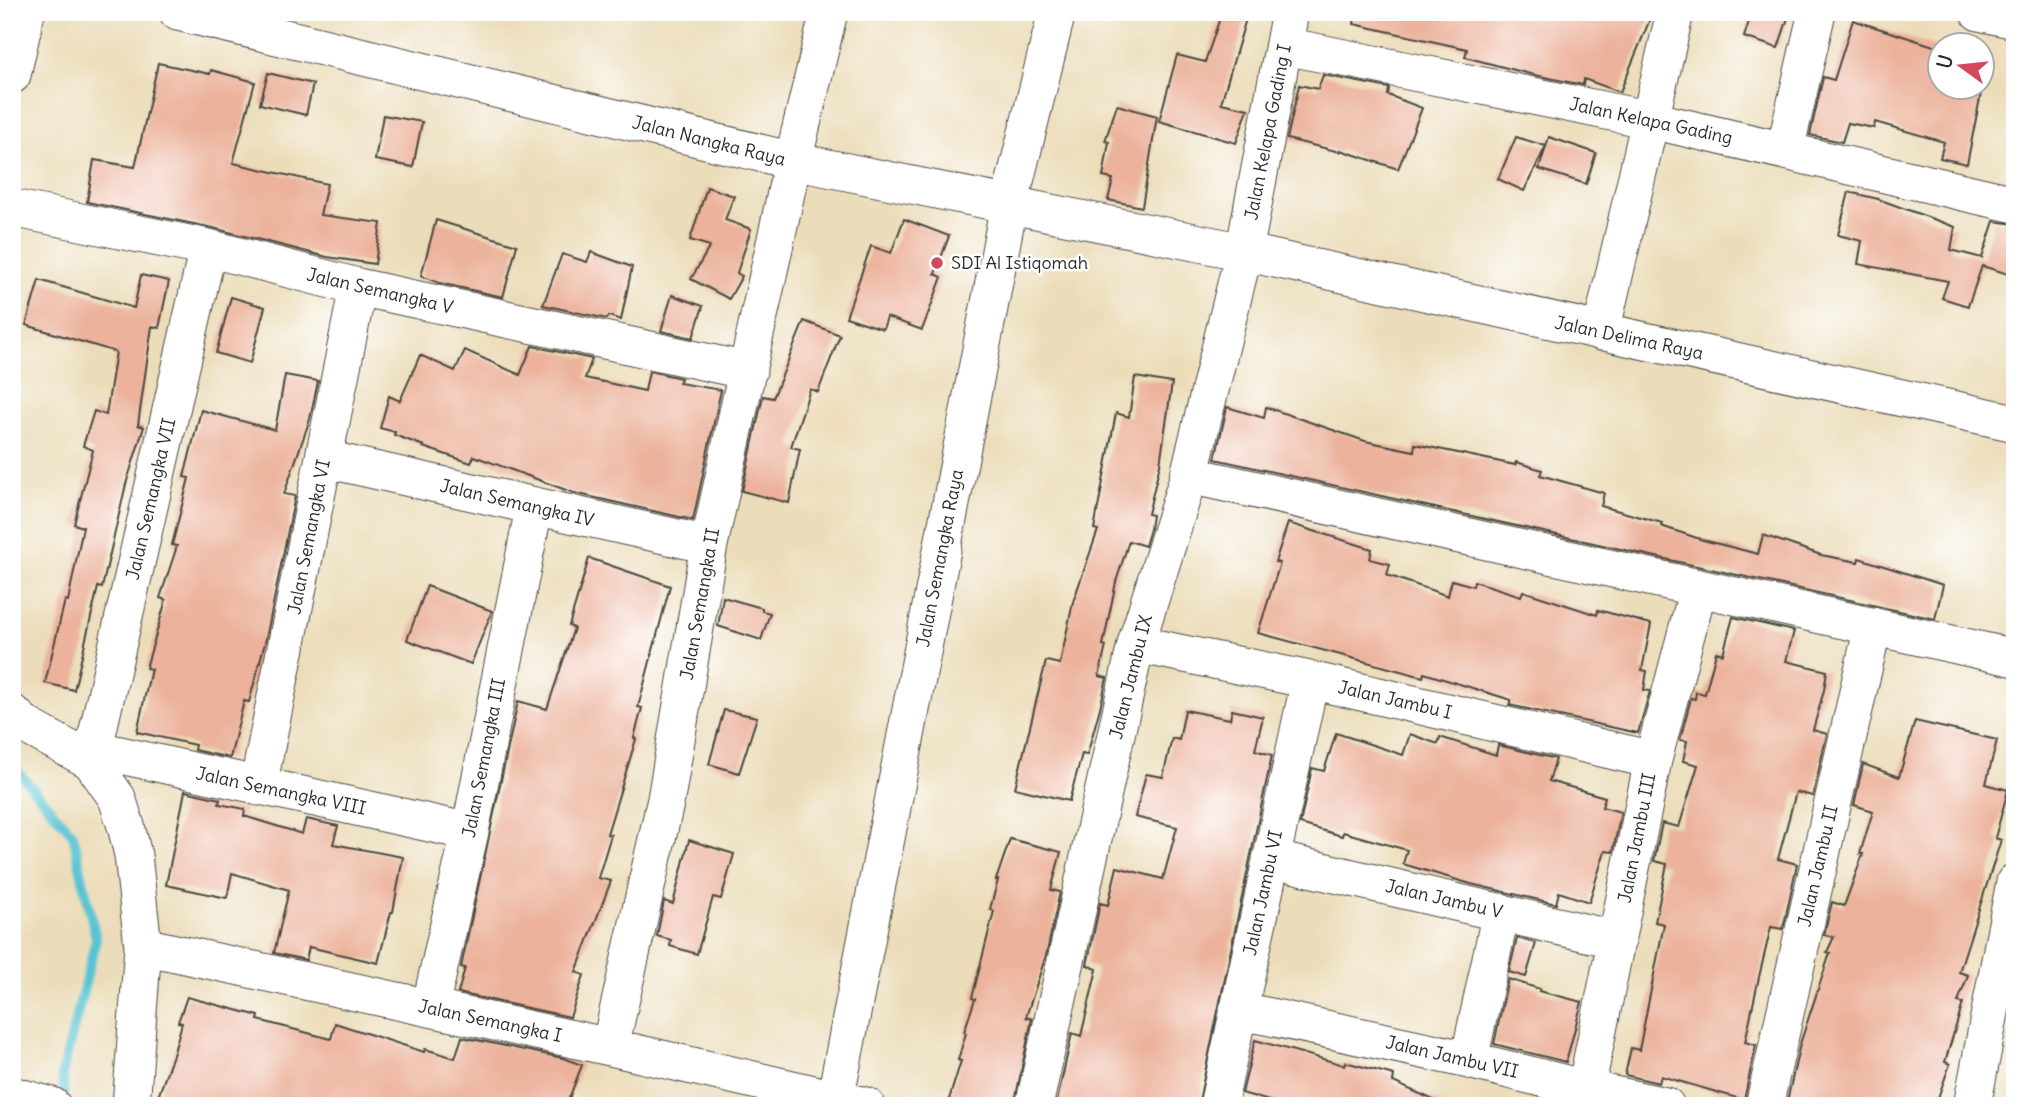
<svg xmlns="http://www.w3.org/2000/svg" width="2027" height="1118" font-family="Delius,sans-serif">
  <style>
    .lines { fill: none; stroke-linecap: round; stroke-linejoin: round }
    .stream { stroke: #59c4d3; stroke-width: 10 }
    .building { fill: #ecb29b }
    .minor-casing { stroke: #484640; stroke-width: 39 }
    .minor { stroke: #fff; stroke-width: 37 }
    .poi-dot { fill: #d1495b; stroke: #fff; stroke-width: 2.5 }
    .labels { text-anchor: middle; stroke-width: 5; stroke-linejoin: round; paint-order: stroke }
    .street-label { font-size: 18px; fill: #2b2b2b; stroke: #fff }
    .poi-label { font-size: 18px; fill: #2b2b2b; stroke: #fff; text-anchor: start }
  </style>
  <rect width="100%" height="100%" fill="#fff"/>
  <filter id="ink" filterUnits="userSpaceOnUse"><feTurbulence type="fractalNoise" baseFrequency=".0143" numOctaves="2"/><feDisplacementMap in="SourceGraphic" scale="14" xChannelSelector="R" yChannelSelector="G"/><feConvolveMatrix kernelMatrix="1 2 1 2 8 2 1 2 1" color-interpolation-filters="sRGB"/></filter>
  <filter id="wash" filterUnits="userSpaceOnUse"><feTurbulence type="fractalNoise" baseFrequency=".00686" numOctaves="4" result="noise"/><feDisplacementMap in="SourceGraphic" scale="28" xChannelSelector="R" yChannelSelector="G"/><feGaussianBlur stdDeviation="1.57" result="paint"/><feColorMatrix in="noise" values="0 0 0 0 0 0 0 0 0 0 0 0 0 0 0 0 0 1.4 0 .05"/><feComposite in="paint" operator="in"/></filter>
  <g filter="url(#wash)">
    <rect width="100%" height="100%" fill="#ecddba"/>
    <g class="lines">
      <!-- stream -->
      <path class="stream" d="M 12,765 L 73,834 L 96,939 L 62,1074 L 65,1106"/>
    </g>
    <g id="blocks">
      <!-- building -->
      <path class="building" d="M 1222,12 L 1248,12 L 1221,103 L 1248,109 L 1236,143 L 1159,121 L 1177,55 L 1205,62 Z
        M 1356,12 L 1653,12 L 1620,92 L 1584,79 L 1583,85 L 1530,74 L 1465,57 L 1467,49 L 1354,24 Z
        M 1752,12 L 1790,12 L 1778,48 L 1744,37 Z
        M 1853,20 L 1940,48 L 1940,88 L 1982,88 L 1982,62 L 1987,63 L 1967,164 L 1940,158 L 1944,142 L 1875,122 L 1874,128 L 1848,123 L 1842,142 L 1810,135 L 1823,77 L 1834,80 Z
        M 158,63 L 210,74 L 211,70 L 255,82 L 233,163 L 327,184 L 320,215 L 381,223 L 375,264 L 327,257 L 213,228 L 87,202 L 94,160 L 135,167 Z
        M 268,73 L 313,84 L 306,115 L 260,104 Z
        M 1323,75 L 1389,88 L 1388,95 L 1422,108 L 1398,169 L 1340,150 L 1340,152 L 1287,139 L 1299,85 L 1318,89 Z
        M 1117,105 L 1157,116 L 1142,207 L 1108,200 L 1113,179 L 1103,177 L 1109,142 L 1105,141 Z
        M 383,115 L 422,122 L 413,167 L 375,160 Z
        M 1516,137 L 1546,146 L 1524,191 L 1498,179 Z
        M 1549,137 L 1596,153 L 1586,184 L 1539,169 Z
        M 707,187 L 734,196 L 725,220 L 751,229 L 737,273 L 742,276 L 729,299 L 691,279 L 710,246 L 690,240 Z
        M 1849,192 L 1878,199 L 1955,227 L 1951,250 L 1982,258 L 1994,221 L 2015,224 L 2015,276 L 1982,266 L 1968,306 L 1942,298 L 1948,281 L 1858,264 L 1862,241 L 1838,235 Z
        M 904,219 L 949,236 L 935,274 L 942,277 L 922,330 L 887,317 L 883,329 L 846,317 L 871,246 L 891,253 Z
        M 436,220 L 517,245 L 503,297 L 439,283 L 421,276 Z
        M 591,252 L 632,267 L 621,320 L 609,316 L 607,319 L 543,305 L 562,254 L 587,262 Z
        M 141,275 L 169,281 L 159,328 L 152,326 L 138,425 L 144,427 L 126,484 L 102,588 L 98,587 L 74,690 L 45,683 L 65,600 L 68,601 L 83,527 L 74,524 L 93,450 L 83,446 L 94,411 L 106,415 L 116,352 L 26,325 L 39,280 L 134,308 Z
        M 672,295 L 703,306 L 693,338 L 661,331 Z
        M 231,297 L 265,307 L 250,363 L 216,353 Z
        M 804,321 L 840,335 L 818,392 L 810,389 L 791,447 L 800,449 L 789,503 L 742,491 L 763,396 L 773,398 Z
        M 532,346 L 592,359 L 585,378 L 645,391 L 649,371 L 681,378 L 679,383 L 721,390 L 693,520 L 574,493 L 474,456 L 471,463 L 423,447 L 424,446 L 394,435 L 395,432 L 380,428 L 389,396 L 400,401 L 420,355 L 455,371 L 465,350 L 520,375 Z
        M 285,375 L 318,381 L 310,419 L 284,494 L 295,496 L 266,639 L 249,702 L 244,701 L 230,758 L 194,750 L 195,745 L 137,732 L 151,669 L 146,668 L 166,600 L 160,598 L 177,546 L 172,545 L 189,478 L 184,477 L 201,410 L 275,430 Z
        M 1135,377 L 1172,383 L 1160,464 L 1148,514 L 1152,515 L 1150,529 L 1145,546 L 1129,541 L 1116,582 L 1103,645 L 1106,646 L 1099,676 L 1107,678 L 1100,708 L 1087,755 L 1082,754 L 1069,801 L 1015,788 L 1046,661 L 1060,664 L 1073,602 L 1098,530 L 1094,529 L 1116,413 L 1129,417 Z
        M 1227,407 L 1264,418 L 1266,407 L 1365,441 L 1414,451 L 1415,444 L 1515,465 L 1516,462 L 1542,470 L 1540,475 L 1604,493 L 1601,506 L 1662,523 L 1661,526 L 1703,540 L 1758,554 L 1763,535 L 1821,555 L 1858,562 L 1859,558 L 1943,585 L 1935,619 L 1215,459 Z
        M 1288,523 L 1372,549 L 1370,559 L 1390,564 L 1387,575 L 1448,596 L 1452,580 L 1473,586 L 1474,581 L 1521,596 L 1523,591 L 1597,615 L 1598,610 L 1651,624 L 1642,670 L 1647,671 L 1644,690 L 1650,691 L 1638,733 L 1509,705 L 1511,700 L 1424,673 L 1423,677 L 1258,633 L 1280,563 L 1275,562 Z
        M 589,558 L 670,586 L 638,707 L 642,708 L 634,738 L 636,739 L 607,834 L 611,835 L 598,878 L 611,881 L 576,972 L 584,975 L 570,1017 L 458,993 L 465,968 L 461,967 L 518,701 L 547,709 L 574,628 L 569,626 Z
        M 427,586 L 492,611 L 471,664 L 407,640 Z
        M 723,597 L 762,608 L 762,611 L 770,613 L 761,640 L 718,626 Z
        M 1733,617 L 1794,631 L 1786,661 L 1827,671 L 1824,690 L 1813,730 L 1827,734 L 1814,791 L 1813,796 L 1796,792 L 1778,859 L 1797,864 L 1783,929 L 1771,927 L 1759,977 L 1745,1042 L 1756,1045 L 1744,1100 L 1661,1076 L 1659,1083 L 1625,1075 L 1631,1048 L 1639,1050 L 1664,924 L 1655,922 L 1667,864 L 1654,861 L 1662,823 L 1679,827 L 1698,765 L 1683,761 L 1687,741 L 1680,740 L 1691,698 L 1695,699 L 1696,692 L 1705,694 L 1716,652 L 1723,654 Z
        M 724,710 L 757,717 L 739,773 L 709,764 Z
        M 1185,710 L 1230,719 L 1232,710 L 1263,717 L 1255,750 L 1272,755 L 1198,1106 L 1056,1106 L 1072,1033 L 1081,1036 L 1097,969 L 1087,965 L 1100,903 L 1108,905 L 1117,867 L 1163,879 L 1177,827 L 1135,817 L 1146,774 L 1163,777 L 1172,738 L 1179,740 Z
        M 1915,721 L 1997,740 L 1986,784 L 2008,790 L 1995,838 L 2001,840 L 1959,972 L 1968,975 L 1958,1002 L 1963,1003 L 1945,1062 L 1950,1064 L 1935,1106 L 1786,1106 L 1800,1044 L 1830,953 L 1827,952 L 1834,937 L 1824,935 L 1832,902 L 1844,906 L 1863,854 L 1860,854 L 1873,811 L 1854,805 L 1863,764 L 1899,777 Z
        M 1336,733 L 1403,755 L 1410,734 L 1438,744 L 1440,737 L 1496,755 L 1498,745 L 1556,759 L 1549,781 L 1605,797 L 1602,807 L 1621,812 L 1613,852 L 1605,851 L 1589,902 L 1559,892 L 1556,904 L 1471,884 L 1403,864 L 1407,850 L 1343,832 L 1342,836 L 1300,824 L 1312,768 L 1324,771 Z
        M 185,791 L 220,799 L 219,804 L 245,809 L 244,816 L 302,834 L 306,819 L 338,826 L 333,844 L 403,857 L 393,912 L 391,912 L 378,963 L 309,947 L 306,960 L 274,953 L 289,890 L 232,873 L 227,898 L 166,885 Z
        M 1010,839 L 1061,852 L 1051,890 L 1060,892 L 1047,952 L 1026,1017 L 1032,1019 L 1014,1106 L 947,1106 L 961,1061 L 958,1060 L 966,1033 L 964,1032 L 975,999 L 972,998 L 994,911 L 990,909 L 998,880 L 996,880 Z
        M 689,840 L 734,854 L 721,899 L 713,897 L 697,954 L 670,946 L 671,940 L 657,936 L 664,901 L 673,904 Z
        M 1517,938 L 1536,943 L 1526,977 L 1509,972 Z
        M 1508,979 L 1540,989 L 1539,991 L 1582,1002 L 1566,1062 L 1494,1044 Z
        M 187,997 L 259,1016 L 258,1020 L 331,1039 L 335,1023 L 424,1052 L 425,1049 L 455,1058 L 462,1037 L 563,1058 L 582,1065 L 566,1106 L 172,1106 L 157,1100 L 174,1052 L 182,1023 L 178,1022 Z
        M 1255,1040 L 1344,1065 L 1345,1062 L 1394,1075 L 1393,1082 L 1447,1106 L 1346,1106 L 1322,1100 L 1320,1106 L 1286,1106 L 1242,1093 Z"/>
    </g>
  </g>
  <g filter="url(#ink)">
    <use href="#blocks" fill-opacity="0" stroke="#484640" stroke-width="2"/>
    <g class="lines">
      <defs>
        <path id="minor" d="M 178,12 L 793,161 L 1244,252 L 2015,423
          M 1979,12 L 2015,20
          M 1285,46 L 1651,120 L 2015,204
          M 12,75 L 26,12
          M 1785,150 L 1817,12
          M 12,208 L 208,248 L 358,287 L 748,371
          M 1601,332 L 1675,12
          M 325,459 L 709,545
          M 1189,475 L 2015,658
          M 1136,644 L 1310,680 L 1653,760
          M 12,713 L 27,726 L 91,761 L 117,798 L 126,826 L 133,855 L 143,946 L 131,1106
          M 93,749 L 470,832
          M 91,761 L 208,248
          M 258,787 L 358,287
          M 1271,859 L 1617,940
          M 143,946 L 610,1047 L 866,1106
          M 430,1008 L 470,832 L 534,508
          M 1238,1010 L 1469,1060 L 1586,1089 L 1666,1106
          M 610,1047 L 666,799 L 709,545 L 793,161 L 829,12
          M 1469,1060 L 1501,912
          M 1586,1089 L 1653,760 L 1698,589
          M 12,1095 L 52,1106
          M 834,1106 L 1009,205 L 1057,12
          M 1034,1106 L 1136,644 L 1189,475 L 1244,252 L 1290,12
          M 1218,1106 L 1310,680
          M 1764,1106 L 1873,626
          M 1972,1106 L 2015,882"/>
      </defs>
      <!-- minor casing -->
      <use href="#minor" class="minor-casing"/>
      <!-- minor -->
      <use href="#minor" class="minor"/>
    </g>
  </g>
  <!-- markers -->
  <circle class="poi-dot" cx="937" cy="263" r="7"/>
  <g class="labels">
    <!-- street labels -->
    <g class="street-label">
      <text transform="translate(1651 121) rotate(12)" y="6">Jalan Kelapa Gading</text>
      <text transform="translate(1268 132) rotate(-79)" y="6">Jalan Kelapa Gading I</text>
      <text transform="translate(709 141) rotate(14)" y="6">Jalan Nangka Raya</text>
      <text transform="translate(380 291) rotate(13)" y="6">Jalan Semangka V</text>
      <text transform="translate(1629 338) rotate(12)" y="6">Jalan Delima Raya</text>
      <text transform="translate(151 499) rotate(-77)" y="6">Jalan Semangka VII</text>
      <text transform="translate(517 503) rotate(13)" y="6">Jalan Semangka IV</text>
      <text transform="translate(309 537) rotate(-79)" y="6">Jalan Semangka VI</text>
      <text transform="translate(940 558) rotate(-79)" y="6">Jalan Semangka Raya</text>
      <text transform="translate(700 604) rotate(-80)" y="6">Jalan Semangka II</text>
      <text transform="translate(1131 677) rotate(-76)" y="6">Jalan Jambu IX</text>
      <text transform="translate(1395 700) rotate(13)" y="6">Jalan Jambu I</text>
      <text transform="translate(484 758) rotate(-79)" y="6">Jalan Semangka III</text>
      <text transform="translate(281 791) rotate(12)" y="6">Jalan Semangka VIII</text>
      <text transform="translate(1637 838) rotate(-79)" y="6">Jalan Jambu III</text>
      <text transform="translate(1818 866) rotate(-77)" y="6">Jalan Jambu II</text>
      <text transform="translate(1263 893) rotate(-78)" y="6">Jalan Jambu VI</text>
      <text transform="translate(1444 899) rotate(13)" y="6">Jalan Jambu V</text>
      <text transform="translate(490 1021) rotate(12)" y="6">Jalan Semangka I</text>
      <text transform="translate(1452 1057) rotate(13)" y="6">Jalan Jambu VII</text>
    </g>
    <!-- poi labels -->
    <g class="poi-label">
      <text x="951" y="269">SDI Al Istiqomah</text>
    </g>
  </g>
  <!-- margin -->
  <rect width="2027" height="1118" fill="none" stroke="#fff" stroke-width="42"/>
  <!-- north arrow -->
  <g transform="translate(1961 66) rotate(285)"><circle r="33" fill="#ffffff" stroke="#aaaaaa" stroke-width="2"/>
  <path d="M0-5L12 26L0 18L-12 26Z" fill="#d1495b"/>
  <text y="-10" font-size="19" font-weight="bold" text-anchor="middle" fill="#2b2b2b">U</text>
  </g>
</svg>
